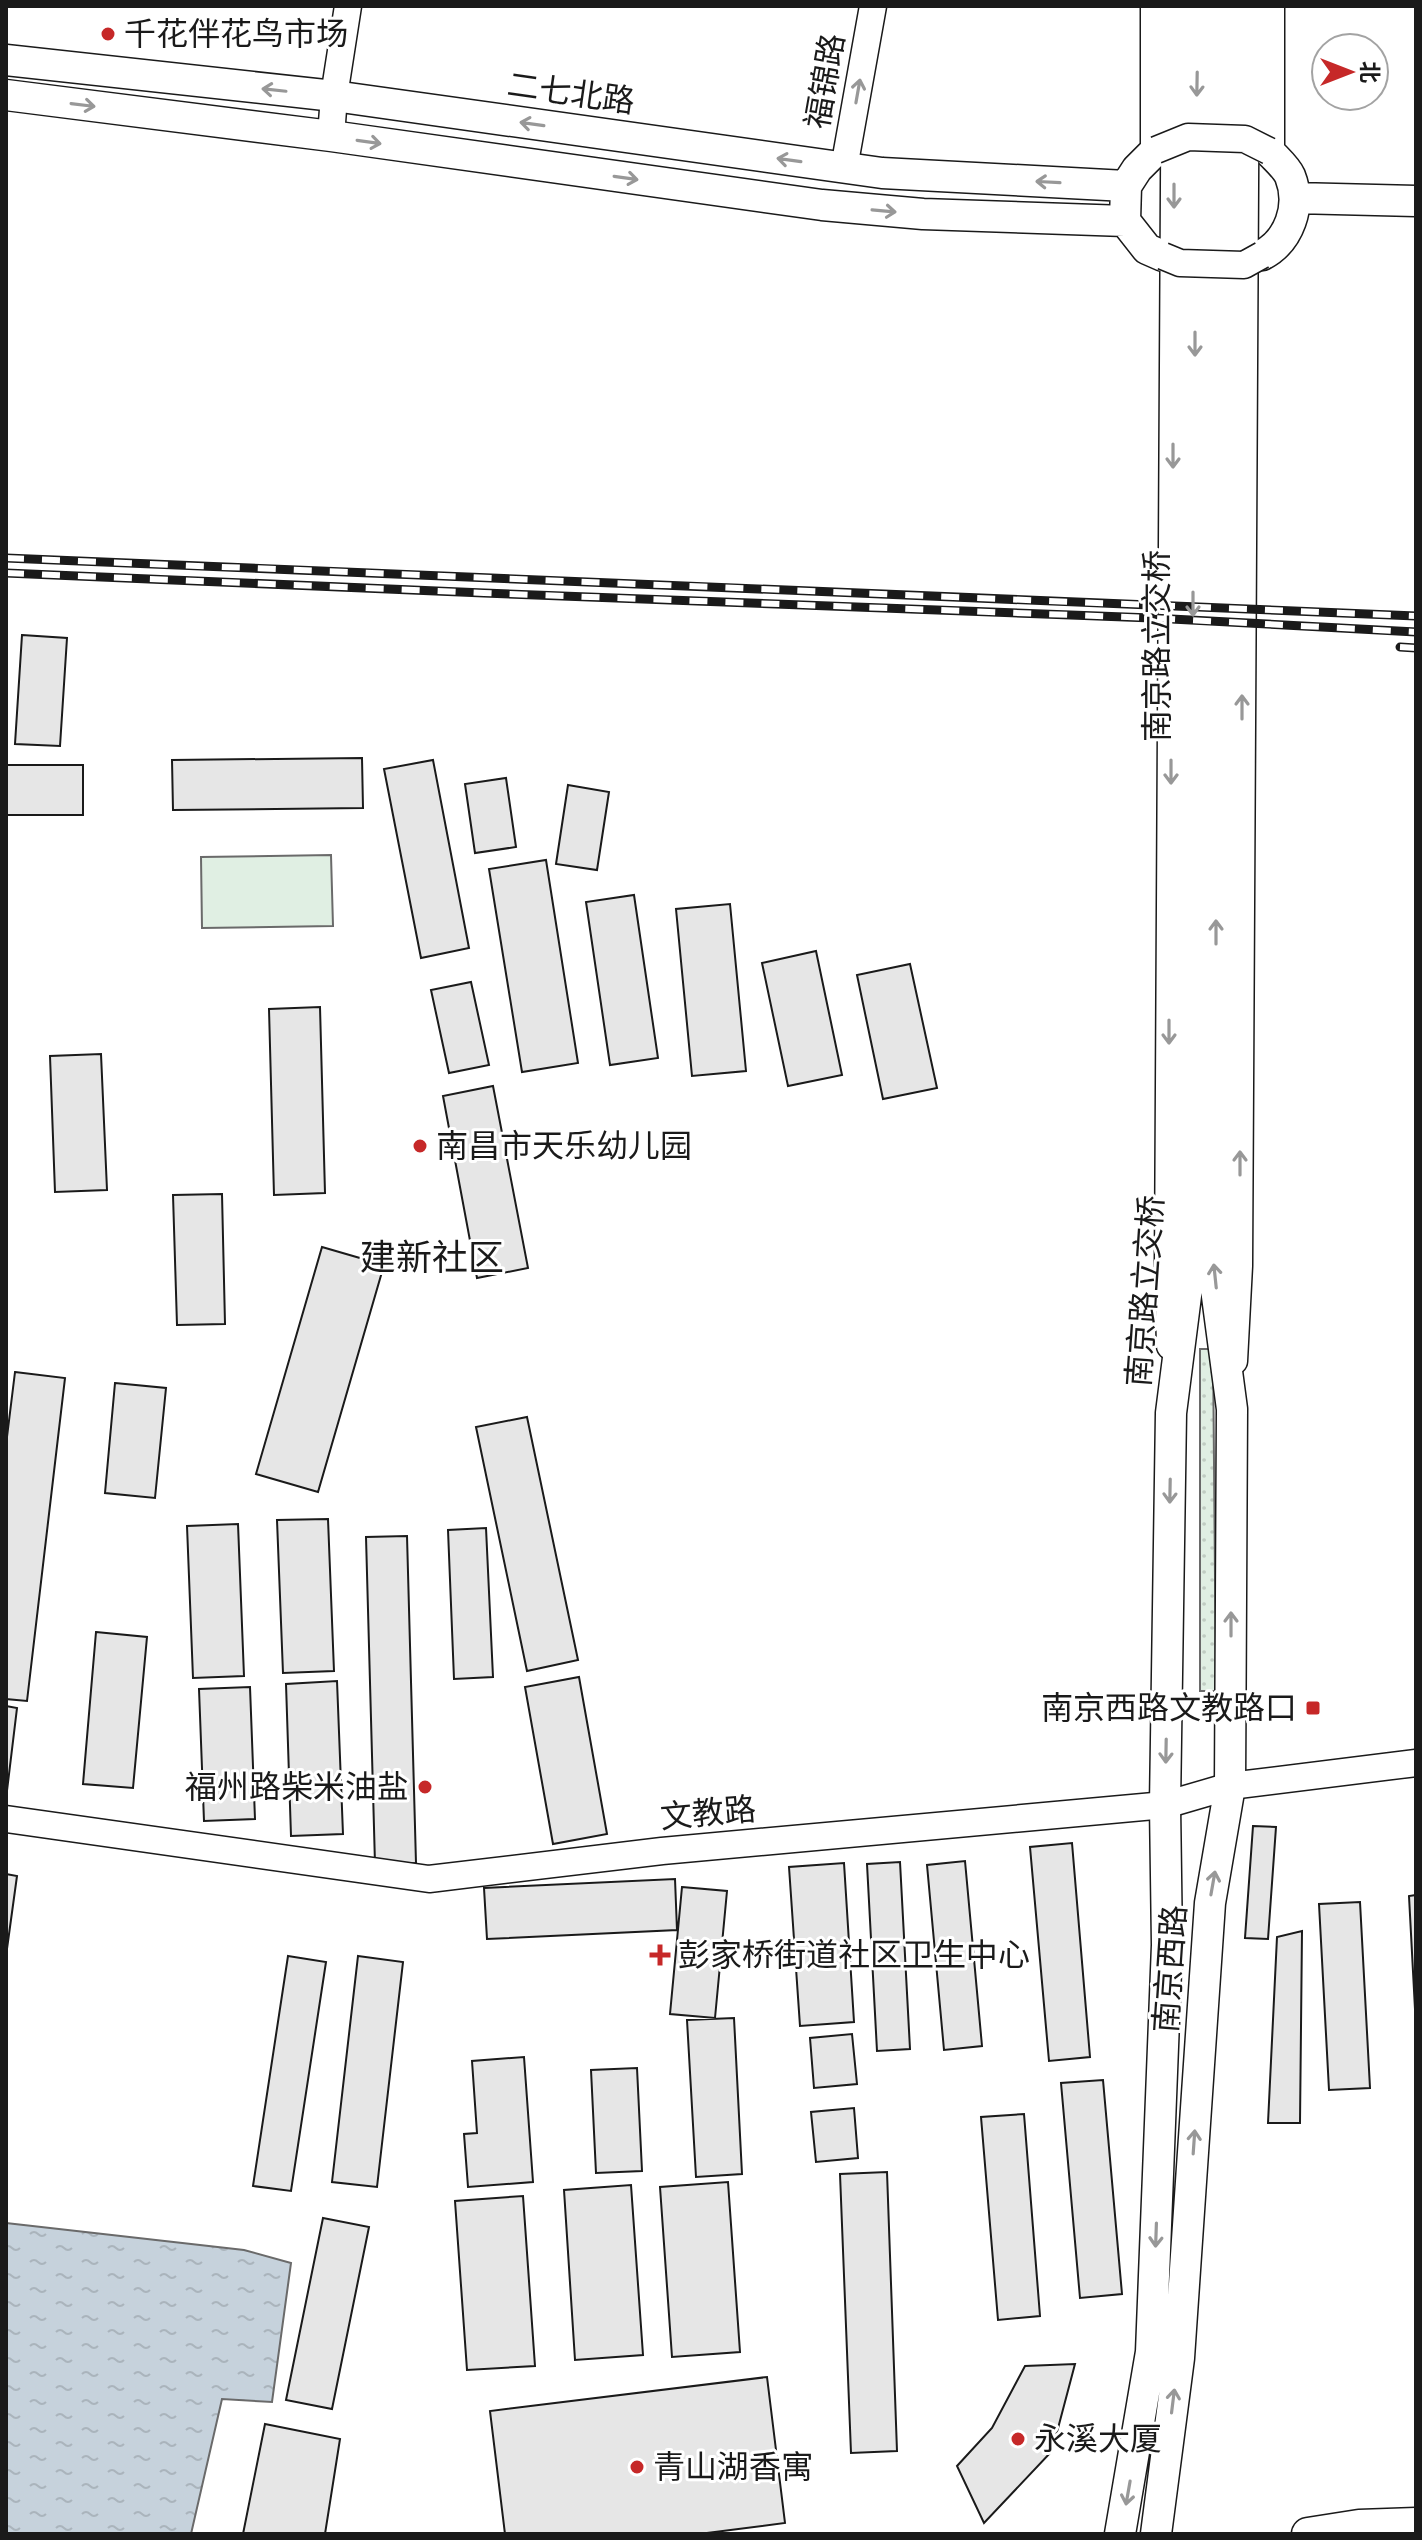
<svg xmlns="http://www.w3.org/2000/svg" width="1422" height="2540" font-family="Jost,'Noto Sans SC',sans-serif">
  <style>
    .green { fill: #e0efe3; stroke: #6a6a6a; stroke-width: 2 }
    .park { fill: url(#park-dots); stroke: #6a6a6a; stroke-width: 2 }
    .water { fill: url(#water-ripples); stroke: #6a6a6a; stroke-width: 2 }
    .building { fill: #e6e6e6; stroke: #1a1a1a; stroke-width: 2 }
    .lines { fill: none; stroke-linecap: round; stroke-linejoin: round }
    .tertiary-casing { stroke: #1a1a1a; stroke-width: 29 }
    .secondary-casing { stroke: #1a1a1a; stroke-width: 33 }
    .primary-casing { stroke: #1a1a1a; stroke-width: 35 }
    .tertiary { stroke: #fff; stroke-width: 26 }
    .secondary { stroke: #fff; stroke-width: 30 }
    .primary { stroke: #fff; stroke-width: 32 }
    .rail-casing { stroke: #1a1a1a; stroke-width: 9 }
    .rail { stroke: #fff; stroke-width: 6; stroke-dasharray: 18; stroke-linecap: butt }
    .tertiary-bridge-casing { stroke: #1a1a1a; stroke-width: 29; stroke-linecap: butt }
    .tertiary-bridge { stroke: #fff; stroke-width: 26 }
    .oneway { stroke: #989898 }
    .poi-dot { fill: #c62828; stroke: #fff; stroke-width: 3 }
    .labels { text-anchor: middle; stroke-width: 6; stroke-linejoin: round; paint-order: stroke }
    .poi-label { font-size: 32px; fill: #1a1a1a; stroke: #fff; text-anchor: start }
    .street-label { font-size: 32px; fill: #1a1a1a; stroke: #fff }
    .quarter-label { font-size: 36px; fill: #1a1a1a; stroke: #fff }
  </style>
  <defs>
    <pattern id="park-dots" width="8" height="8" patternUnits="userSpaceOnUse" patternTransform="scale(2)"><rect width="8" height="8" fill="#e0efe3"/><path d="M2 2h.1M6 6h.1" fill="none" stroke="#c0ccc2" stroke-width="1.8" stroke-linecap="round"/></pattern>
    <pattern id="water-ripples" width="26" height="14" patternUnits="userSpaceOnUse" patternTransform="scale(2)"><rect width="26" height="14" fill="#c6d2dc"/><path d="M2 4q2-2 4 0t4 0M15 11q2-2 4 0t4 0" fill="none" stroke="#aab4bc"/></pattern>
  </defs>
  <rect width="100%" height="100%" fill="#fff"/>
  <!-- green -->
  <path class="green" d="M 331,855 L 333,926 L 202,928 L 201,857 Z"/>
  <!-- park -->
  <path class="park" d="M 1200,1349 L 1213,1349 L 1216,1691 L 1200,1691 Z"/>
  <!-- water -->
  <path class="water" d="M 6,2223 L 244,2250 L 291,2263 L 272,2402 L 222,2399 L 191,2534 L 6,2534 Z"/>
  <!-- building -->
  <path class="building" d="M 22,635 L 67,638 L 60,746 L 15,744 Z
    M 362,758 L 363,808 L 173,810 L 172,760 Z
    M 433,760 L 469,948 L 421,958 L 384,769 Z
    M 6,765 L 83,765 L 83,815 L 6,815 Z
    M 506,778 L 516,847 L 475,853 L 465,784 Z
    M 568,785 L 609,792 L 597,870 L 556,864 Z
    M 546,860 L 578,1063 L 522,1072 L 489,869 Z
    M 634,895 L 658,1058 L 610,1065 L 586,902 Z
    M 730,904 L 746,1071 L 692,1076 L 676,909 Z
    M 816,951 L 842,1075 L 788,1086 L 762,963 Z
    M 910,964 L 937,1088 L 883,1099 L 857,975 Z
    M 471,982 L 489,1065 L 449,1073 L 431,990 Z
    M 320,1007 L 325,1193 L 274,1195 L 269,1009 Z
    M 101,1054 L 107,1190 L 55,1192 L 50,1056 Z
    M 493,1086 L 528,1268 L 477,1278 L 443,1096 Z
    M 222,1194 L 225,1324 L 177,1325 L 173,1195 Z
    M 322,1247 L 384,1265 L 318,1492 L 256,1474 Z
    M 15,1372 L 65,1378 L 27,1701 L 6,1699 L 6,1445 Z
    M 115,1383 L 166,1388 L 155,1498 L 105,1493 Z
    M 527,1417 L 578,1660 L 527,1671 L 476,1427 Z
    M 328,1519 L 334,1671 L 283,1673 L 277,1520 Z
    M 238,1524 L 244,1676 L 193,1678 L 187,1526 Z
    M 486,1528 L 493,1677 L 454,1679 L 448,1530 Z
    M 407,1536 L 416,1863 L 375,1864 L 366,1537 Z
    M 96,1632 L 147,1637 L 133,1788 L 83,1784 Z
    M 579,1677 L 607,1834 L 553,1844 L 525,1687 Z
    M 337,1681 L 343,1834 L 291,1836 L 286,1684 Z
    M 250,1687 L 255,1819 L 204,1821 L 199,1689 Z
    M 6,1706 L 17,1708 L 6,1799 Z
    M 1253,1826 L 1276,1827 L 1268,1939 L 1245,1938 Z
    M 1072,1843 L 1090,2057 L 1049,2061 L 1030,1847 Z
    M 965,1861 L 982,2046 L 944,2050 L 927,1865 Z
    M 900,1862 L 910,2049 L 877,2051 L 867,1864 Z
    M 844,1863 L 854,2022 L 800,2026 L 789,1867 Z
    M 6,1874 L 17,1876 L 6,1956 Z
    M 675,1879 L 677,1930 L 487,1939 L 484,1888 Z
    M 682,1887 L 727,1891 L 715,2018 L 670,2014 Z
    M 1416,1895 L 1416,2028 L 1409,1896 Z
    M 1360,1902 L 1370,2088 L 1329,2090 L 1319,1904 Z
    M 1302,1931 L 1300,2123 L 1268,2123 L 1277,1937 Z
    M 288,1956 L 326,1962 L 291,2191 L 253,2186 Z
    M 358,1956 L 403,1962 L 377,2187 L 332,2182 Z
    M 734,2018 L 742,2174 L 696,2177 L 687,2020 Z
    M 852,2034 L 857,2084 L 814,2088 L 810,2038 Z
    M 524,2057 L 533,2182 L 468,2187 L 464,2134 L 477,2133 L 472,2061 Z
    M 637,2068 L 642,2171 L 596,2173 L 591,2070 Z
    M 1103,2080 L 1122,2294 L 1080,2298 L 1061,2083 Z
    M 854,2108 L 858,2158 L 816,2162 L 811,2112 Z
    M 1024,2114 L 1040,2316 L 998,2320 L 981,2117 Z
    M 887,2172 L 897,2451 L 851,2453 L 840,2174 Z
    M 728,2182 L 740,2352 L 672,2357 L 660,2187 Z
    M 631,2185 L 643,2355 L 575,2360 L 564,2190 Z
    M 523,2196 L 535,2366 L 467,2370 L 455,2201 Z
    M 323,2218 L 369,2227 L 332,2409 L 286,2400 Z
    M 1075,2364 L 1052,2451 L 984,2523 L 957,2466 L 992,2428 L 1025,2366 Z
    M 767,2377 L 785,2523 L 699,2534 L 505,2534 L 490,2411 Z
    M 265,2424 L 340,2439 L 325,2534 L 243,2534 Z"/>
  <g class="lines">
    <defs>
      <path id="tertiary" d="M 331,136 L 334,96 L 348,6
        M 844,168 L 873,6
        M 1170,1346 L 1168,1266 L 1175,6
        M 1234,1361 L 1239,1266 L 1246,6
        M 6,1819 L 429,1879 L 662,1851 L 1165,1805 L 1230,1786 L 1416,1763"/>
      <path id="secondary" d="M 1156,6 L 1156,150 L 1137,169 L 1126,186 L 1125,221 L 1147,249 L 1163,256
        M 6,60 L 334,96 L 882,173 L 1126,186
        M 6,95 L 331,136 L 822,205 L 923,214 L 1125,221
        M 1295,198 L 1416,201
        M 1262,255 C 1289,241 1302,206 1290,176 C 1286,167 1275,158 1269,151 L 1269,6
        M 1120,2534 L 1151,2352 L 1167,1945 L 1165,1805 L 1171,1413 L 1189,1272 L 1198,6
        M 1156,2534 L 1179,2358 L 1210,1903 L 1230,1786 L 1232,1409 L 1213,1266 L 1222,6"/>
      <path id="primary" d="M 1308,2534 L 1359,2526 L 1416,2524"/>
    </defs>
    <!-- tertiary casing -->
    <use href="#tertiary" class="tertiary-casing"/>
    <!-- secondary casing -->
    <use href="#secondary" class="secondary-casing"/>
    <!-- primary casing -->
    <use href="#primary" class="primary-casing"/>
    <!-- tertiary -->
    <use href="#tertiary" class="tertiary"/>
    <!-- secondary -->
    <use href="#secondary" class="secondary"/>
    <!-- primary -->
    <use href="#primary" class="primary"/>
    <defs>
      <path id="rail" d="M 6,558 L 1416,616
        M 6,573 L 484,593 L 1152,618 L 1416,632
        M 1400,647 L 1416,648"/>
    </defs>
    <!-- rail casing -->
    <use href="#rail" class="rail-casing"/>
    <!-- rail -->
    <use href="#rail" class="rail"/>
    <defs>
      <path id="tertiary-bridge" d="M 1156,150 L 1188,137 L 1245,139 L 1269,151
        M 1163,256 L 1180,263 L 1244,265 L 1262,255"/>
    </defs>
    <!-- tertiary-bridge casing -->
    <use href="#tertiary-bridge" class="tertiary-bridge-casing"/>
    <!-- tertiary-bridge -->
    <use href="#tertiary-bridge" class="tertiary-bridge"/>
  </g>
  <!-- one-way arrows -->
  <defs><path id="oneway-shaft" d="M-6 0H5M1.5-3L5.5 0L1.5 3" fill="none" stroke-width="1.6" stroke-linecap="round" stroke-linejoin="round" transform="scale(2)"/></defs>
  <g class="oneway">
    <use href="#oneway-shaft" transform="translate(1197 84) rotate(91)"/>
    <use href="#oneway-shaft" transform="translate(274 90) rotate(-174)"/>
    <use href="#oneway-shaft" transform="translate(858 91) rotate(-80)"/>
    <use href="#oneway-shaft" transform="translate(83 105) rotate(7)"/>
    <use href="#oneway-shaft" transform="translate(532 124) rotate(-172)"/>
    <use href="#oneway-shaft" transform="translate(369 142) rotate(8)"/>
    <use href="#oneway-shaft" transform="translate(789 160) rotate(-172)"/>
    <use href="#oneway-shaft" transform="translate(626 178) rotate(8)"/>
    <use href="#oneway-shaft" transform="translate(1048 182) rotate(-177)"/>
    <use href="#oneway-shaft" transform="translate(1174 196) rotate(90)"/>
    <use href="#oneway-shaft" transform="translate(884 211) rotate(5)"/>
    <use href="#oneway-shaft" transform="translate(1195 344) rotate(90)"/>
    <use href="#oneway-shaft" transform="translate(1173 456) rotate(90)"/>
    <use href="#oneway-shaft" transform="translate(1193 604) rotate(90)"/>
    <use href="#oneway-shaft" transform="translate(1242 707) rotate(-90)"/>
    <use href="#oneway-shaft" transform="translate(1171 772) rotate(90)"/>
    <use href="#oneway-shaft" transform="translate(1216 932) rotate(-90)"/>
    <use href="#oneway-shaft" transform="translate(1169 1032) rotate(90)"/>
    <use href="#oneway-shaft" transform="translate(1240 1163) rotate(-90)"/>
    <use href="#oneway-shaft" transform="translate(1215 1276) rotate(-96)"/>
    <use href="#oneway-shaft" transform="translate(1170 1491) rotate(91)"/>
    <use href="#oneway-shaft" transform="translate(1231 1624) rotate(-90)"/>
    <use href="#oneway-shaft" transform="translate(1166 1751) rotate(91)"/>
    <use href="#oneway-shaft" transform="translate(1213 1883) rotate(-80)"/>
    <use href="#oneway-shaft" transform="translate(1194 2142) rotate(-86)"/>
    <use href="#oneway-shaft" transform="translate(1156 2235) rotate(92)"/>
    <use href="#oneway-shaft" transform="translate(1173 2401) rotate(-83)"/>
    <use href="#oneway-shaft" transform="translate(1128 2493) rotate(100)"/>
  </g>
  <!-- markers -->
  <g class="poi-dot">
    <circle cx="108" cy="34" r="8"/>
    <circle cx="420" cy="1146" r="8"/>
    <rect x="1305" y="1700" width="16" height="16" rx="4"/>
    <circle cx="425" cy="1787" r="8"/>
    <path d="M656 1943h8v8h8v8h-8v8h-8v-8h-8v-8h8z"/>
    <circle cx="1018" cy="2439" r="8"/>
    <circle cx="637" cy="2467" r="8"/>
  </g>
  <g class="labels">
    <!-- poi labels -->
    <g class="poi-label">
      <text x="124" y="45">千花伴花鸟市场</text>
      <text x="436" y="1157">南昌市天乐幼儿园</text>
      <text x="1297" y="1719" text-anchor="end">南京西路文教路口</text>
      <text x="409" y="1798" text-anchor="end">福州路柴米油盐</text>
      <text x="678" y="1966">彭家桥街道社区卫生中心</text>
      <text x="1034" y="2450">永溪大厦</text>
      <text x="653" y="2478">青山湖香寓</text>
    </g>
    <!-- street labels -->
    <g class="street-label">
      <text transform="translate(825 81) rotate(-80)" y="11">福锦路</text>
      <text transform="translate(571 93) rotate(8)" y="11">二七北路</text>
      <text transform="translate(1157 646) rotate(-90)" y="11">南京路立交桥</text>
      <text transform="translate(1145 1291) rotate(-86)" y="11">南京路立交桥</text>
      <text transform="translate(708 1813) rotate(-5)" y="11">文教路</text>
      <text transform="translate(1170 1969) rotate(-86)" y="11">南京西路</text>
    </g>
    <!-- quarter labels -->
    <g class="quarter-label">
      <text x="432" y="1270">建新社区</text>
    </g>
  </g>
  <!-- border -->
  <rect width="1422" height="2540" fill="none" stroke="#1a1a1a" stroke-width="16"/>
  <!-- north arrow -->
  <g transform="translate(1350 72) rotate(90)"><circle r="38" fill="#ffffff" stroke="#a3a3a3" stroke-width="2"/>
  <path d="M0-6L14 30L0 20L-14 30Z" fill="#c62828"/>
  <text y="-12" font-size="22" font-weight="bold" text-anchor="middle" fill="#1a1a1a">北</text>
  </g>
</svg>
